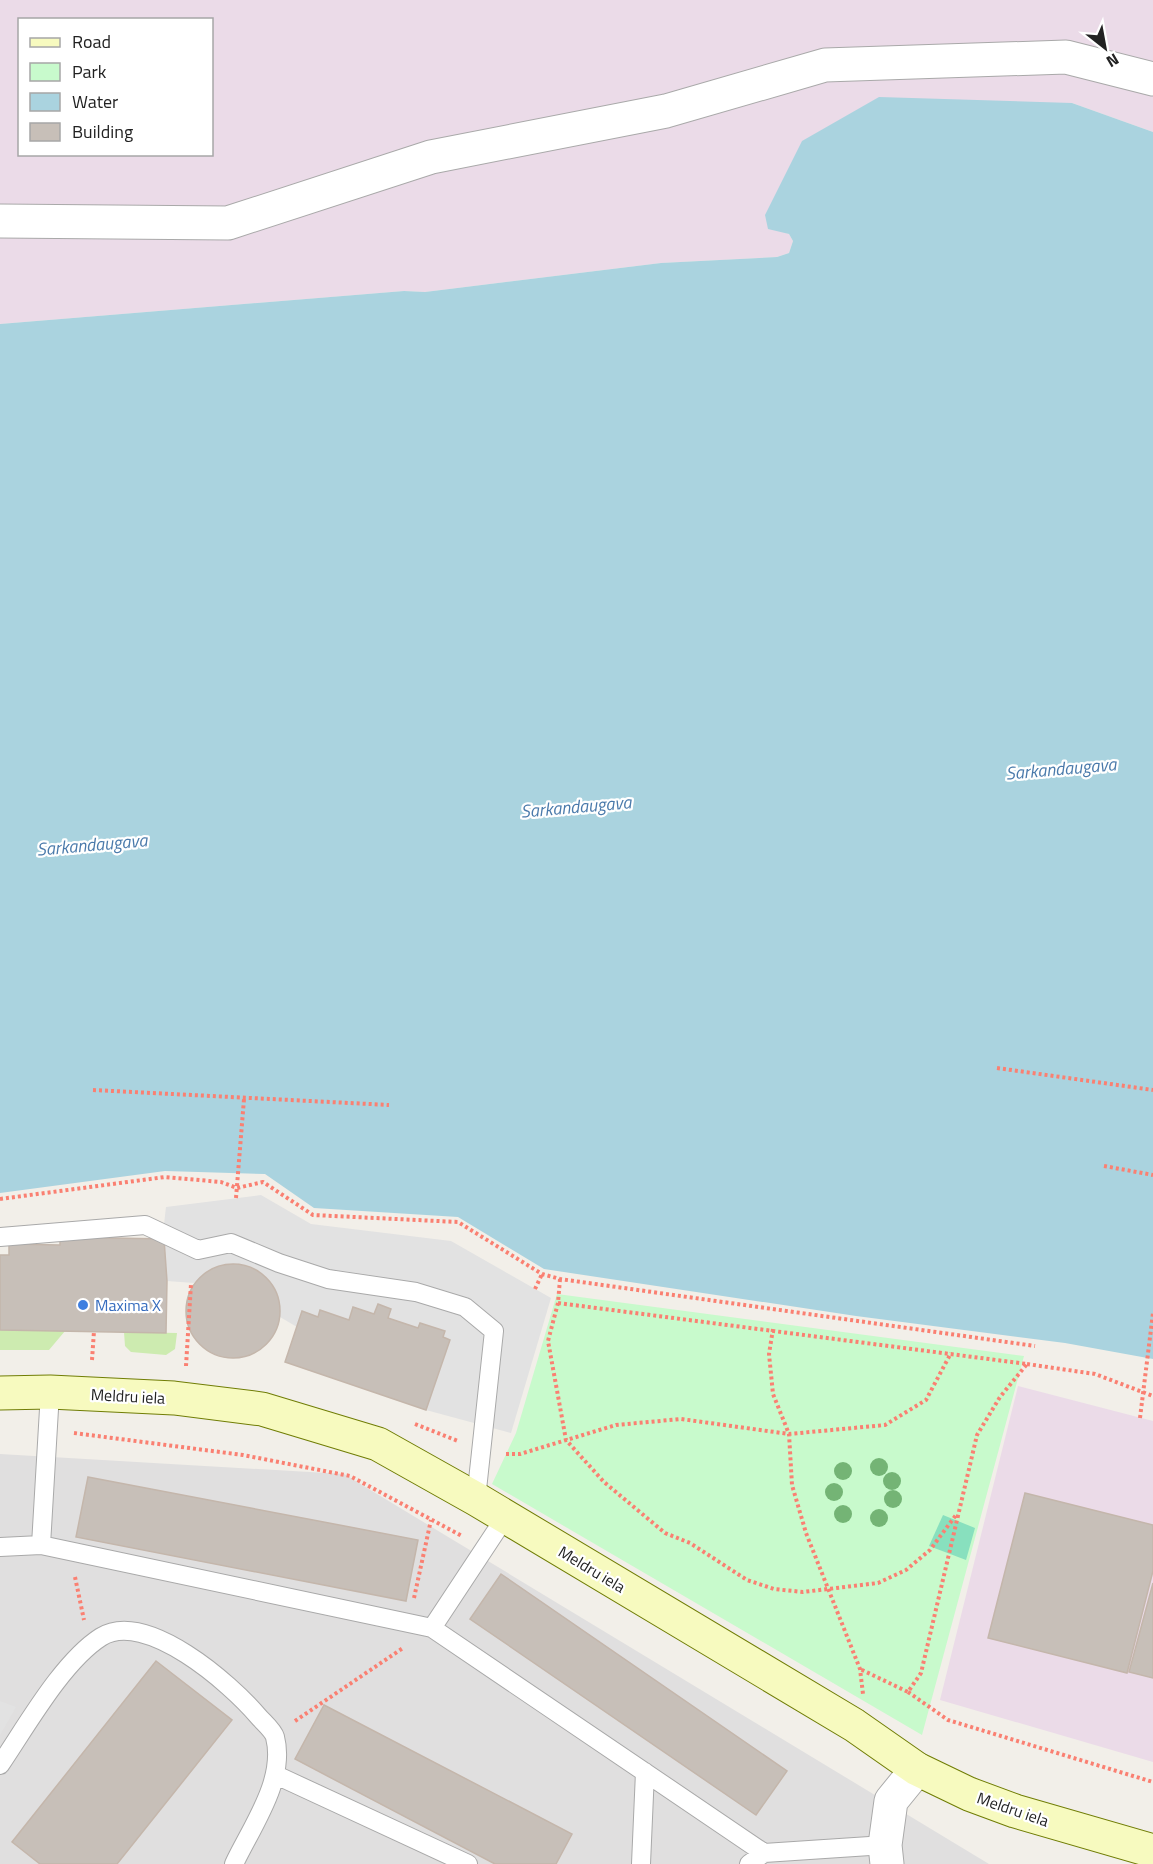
<svg xmlns="http://www.w3.org/2000/svg" width="1153" height="1864" font-family="'Titillium Web',sans-serif">
  <style>
    .residential { fill: #e0dfdf }
    .industrial { fill: #ebdbe8; fill-rule: evenodd }
    .grass { fill: #cdebb0 }
    .park { fill: #c8facc }
    .pitch { fill: #88e0be }
    .parking { fill: #e2e2e2 }
    .water { fill: #aad3df }
    .building { fill: #c7bfb8; stroke: #c4b6ab; stroke-width: 1.5 }
    .lines { fill: none; stroke-linecap: round; stroke-linejoin: round }
    .lane-casing { stroke: #a9a9a9; stroke-width: 20 }
    .street-casing { stroke: #a9a9a9; stroke-width: 35 }
    .secondary-casing { stroke: #707d05; stroke-width: 35 }
    .path { stroke: #fa8072; stroke-width: 4; stroke-dasharray: 3 3; stroke-linecap: butt }
    .lane { stroke: #fff; stroke-width: 18 }
    .street { stroke: #fff; stroke-width: 33 }
    .secondary { stroke: #f7fabf; stroke-width: 33 }
    .tree { fill: #74b475 }
    .shop-dot { fill: #3f7fe0; stroke: #fff; stroke-width: 2 }
    .labels { text-anchor: middle; stroke-width: 4.5; stroke-linejoin: round; paint-order: stroke }
    .shop-label { font-size: 16px; fill: #366cbe; stroke: #fff; text-anchor: start }
    .street-label { font-size: 16px; fill: #222; stroke: #fff }
    .water-label { font-size: 18px; font-style: italic; fill: #4a7aab; stroke: #fff }
  </style>
  <rect width="100%" height="100%" fill="#f2efe9"/>
  <!-- residential -->
  <path class="residential" d="M 0,1454 L 344,1474 L 989,1864 L 0,1864 Z"/>
  <!-- industrial -->
  <path class="industrial" d="M 0,0 L 1153,0 L 1153,132 L 1072,103 L 775,229 L 789,234 L 793,241 L 789,253 L 777,257 L 661,263 L 425,292 L 404,291 L 0,324 ZM 20,20 L 212,20 L 212,154 L 20,154 Z
    M 1018,1386 L 1153,1421 L 1153,1762 L 940,1700 Z"/>
  <!-- grass -->
  <path class="grass" d="M 0,1330 L 65,1331 L 49,1350 L 0,1350 Z
    M 124,1332 L 177,1333 L 175,1349 L 166,1355 L 131,1352 L 125,1346 Z"/>
  <!-- park -->
  <path class="park" d="M 557,1294 L 1024,1356 L 922,1735 L 492,1484 L 516,1433 Z"/>
  <!-- pitch -->
  <path class="pitch" d="M 943,1515 L 975,1528 L 966,1560 L 929,1546 Z"/>
  <!-- parking -->
  <path class="parking" d="M 261,1195 L 311,1224 L 451,1241 L 551,1298 L 511,1433 L 426,1410 L 450,1340 L 443,1337 L 445,1331 L 421,1323 L 418,1328 L 388,1318 L 391,1309 L 378,1304 L 374,1314 L 353,1307 L 349,1320 L 320,1310 L 318,1317 L 302,1311 L 297,1327 L 280,1317 L 277,1295 L 269,1281 L 255,1269 L 239,1264 L 222,1265 L 207,1272 L 194,1283 L 167,1281 L 163,1233 L 166,1207 Z
    M 0,1701 L 16,1707 L 0,1735 Z"/>
  <!-- water -->
  <path class="water" d="M 879,97 L 1072,103 L 1153,132 L 1153,1359 L 1065,1343 L 856,1316 L 544,1269 L 458,1217 L 314,1208 L 265,1174 L 165,1171 L 0,1193 L 0,324 L 404,291 L 425,292 L 661,263 L 777,257 L 789,253 L 793,241 L 789,234 L 768,229 L 765,215 L 802,141 Z"/>
  <!-- building -->
  <path class="building" d="M 60,1237 L 164,1239 L 167,1281 L 166,1333 L 0,1330 L 0,1255 L 9,1255 L 9,1244 L 60,1245 Z
    M186 1311a47 47 0 1 1 94 0a47 47 0 1 1-94 0Z
    M 378,1304 L 391,1309 L 388,1318 L 418,1328 L 420,1323 L 445,1331 L 443,1337 L 450,1340 L 426,1410 L 285,1362 L 302,1311 L 318,1317 L 320,1310 L 349,1320 L 353,1307 L 374,1314 Z
    M 88,1477 L 418,1540 L 406,1601 L 76,1537 Z
    M 1025,1493 L 1153,1525 L 1153,1571 L 1127,1673 L 988,1638 Z
    M 501,1574 L 787,1771 L 756,1815 L 470,1619 Z
    M 1153,1583 L 1153,1678 L 1129,1672 Z
    M 156,1661 L 232,1720 L 117,1864 L 40,1864 L 12,1842 Z
    M 324,1705 L 572,1834 L 556,1864 L 495,1864 L 295,1759 Z"/>
  <g class="lines">
    <defs>
      <path id="lane" d="M 0,1237 L 145,1225 L 198,1250 L 231,1243 L 279,1263 L 328,1279 L 416,1292 L 465,1307 L 494,1331 L 476,1499
        M 41,1545 L 432,1628 L 764,1853
        M 0,1547 L 41,1545 L 50,1392
        M 432,1628 L 506,1516
        M 0,1765 C 26,1727 62,1662 101,1637 C 146,1609 231,1684 258,1716 C 263,1722 273,1730 275,1737 C 286,1780 252,1826 234,1864
        M 276,1775 L 468,1864
        M 641,1864 L 645,1772
        M 749,1864 L 764,1853 L 885,1845"/>
      <path id="street" d="M 0,221 L 228,223 L 431,157 L 666,111 L 825,65 L 1066,57 L 1153,79
        M 887,1864 L 885,1845 L 891,1801 L 917,1769"/>
      <path id="secondary" d="M 0,1393 L 50,1392 L 174,1398 L 262,1409 L 378,1444 L 476,1499 L 854,1725 L 917,1769 L 969,1794 L 1015,1811 L 1153,1851"/>
    </defs>
    <!-- lane casing -->
    <use href="#lane" class="lane-casing"/>
    <!-- street casing -->
    <use href="#street" class="street-casing"/>
    <!-- secondary casing -->
    <use href="#secondary" class="secondary-casing"/>
    <!-- path -->
    <path class="path" d="M 997,1068 L 1153,1090
      M 93,1090 L 389,1105
      M 1104,1166 L 1153,1175
      M 236,1198 L 244,1099
      M 0,1199 L 165,1177 L 221,1182 L 237,1188 L 263,1182 L 313,1215 L 458,1222 L 542,1274 L 560,1279 L 1035,1346
      M 560,1279 L 558,1303 L 548,1341 L 566,1440 L 604,1482 L 665,1533 L 690,1543 L 747,1580 L 774,1589 L 803,1592 L 878,1583 L 906,1570 L 930,1550 L 956,1515
      M 535,1289 L 542,1274
      M 558,1303 L 1027,1364 L 1000,1397 L 977,1435 L 921,1673 L 908,1692 L 860,1669
      M 773,1329 L 769,1354 L 773,1394 L 789,1434 L 792,1485 L 806,1533 L 860,1669 L 863,1694
      M 92,1360 L 94,1331
      M 1027,1364 L 1095,1374 L 1153,1396
      M 186,1366 L 191,1284
      M 1140,1418 L 1153,1313
      M 415,1424 L 458,1441
      M 74,1433 L 243,1455 L 350,1476 L 462,1536
      M 506,1454 L 520,1454 L 616,1425 L 681,1419 L 789,1434 L 885,1425 L 926,1400 L 951,1353
      M 75,1577 L 84,1620
      M 414,1598 L 431,1520
      M 908,1692 L 948,1720 L 1153,1782
      M 295,1721 L 403,1648"/>
    <!-- lane -->
    <use href="#lane" class="lane"/>
    <!-- street -->
    <use href="#street" class="street"/>
    <!-- secondary -->
    <use href="#secondary" class="secondary"/>
  </g>
  <!-- trees -->
  <g class="tree">
    <circle cx="879" cy="1467" r="9"/>
    <circle cx="843" cy="1471" r="9"/>
    <circle cx="892" cy="1481" r="9"/>
    <circle cx="834" cy="1492" r="9"/>
    <circle cx="893" cy="1499" r="9"/>
    <circle cx="843" cy="1514" r="9"/>
    <circle cx="879" cy="1518" r="9"/>
  </g>
  <!-- markers -->
  <circle class="shop-dot" cx="83" cy="1305" r="6"/>
  <g class="labels">
    <!-- shop labels -->
    <g class="shop-label">
      <text x="95" y="1311">Maxima X</text>
    </g>
    <!-- street labels -->
    <g class="street-label">
      <text transform="translate(128 1396) rotate(3)" y="6">Meldru iela</text>
      <text transform="translate(592 1569) rotate(31)" y="6">Meldru iela</text>
      <text transform="translate(1013 1809) rotate(19)" y="6">Meldru iela</text>
    </g>
    <!-- water labels -->
    <g class="water-label">
      <text transform="translate(1061 769) rotate(-5)" y="6">Sarkandaugava</text>
      <text transform="translate(576 807) rotate(-5)" y="6">Sarkandaugava</text>
      <text transform="translate(92 845) rotate(-5)" y="6">Sarkandaugava</text>
    </g>
  </g>
  <!-- legend -->
  <rect x="18" y="18" width="195" height="138" fill="#ffffff" stroke="#a7a7a7" stroke-width="1.5"/>
  <rect x="30" y="38" width="30" height="9" fill="#f7fabf" stroke="#a7a7a7" stroke-width="1.5"/>
  <text x="72" y="48" font-size="18" fill="#222222">Road</text>
  <rect x="30" y="63" width="30" height="18" fill="#c8facc" stroke="#a7a7a7" stroke-width="1.5"/>
  <text x="72" y="78" font-size="18" fill="#222222">Park</text>
  <rect x="30" y="93" width="30" height="18" fill="#aad3df" stroke="#a7a7a7" stroke-width="1.5"/>
  <text x="72" y="108" font-size="18" fill="#222222">Water</text>
  <rect x="30" y="123" width="30" height="18" fill="#c7bfb8" stroke="#a7a7a7" stroke-width="1.5"/>
  <text x="72" y="138" font-size="18" fill="#222222">Building</text>
  <!-- north arrow -->
  <g transform="translate(1105 48) rotate(149)" stroke="#ffffff" stroke-width="4.5" paint-order="stroke">
  <path d="M0-4.5L10 22L0 15L-10 22Z" fill="#222222"/>
  <text y="-9" font-size="16" font-weight="bold" text-anchor="middle" fill="#222222">N</text>
  </g>
</svg>
